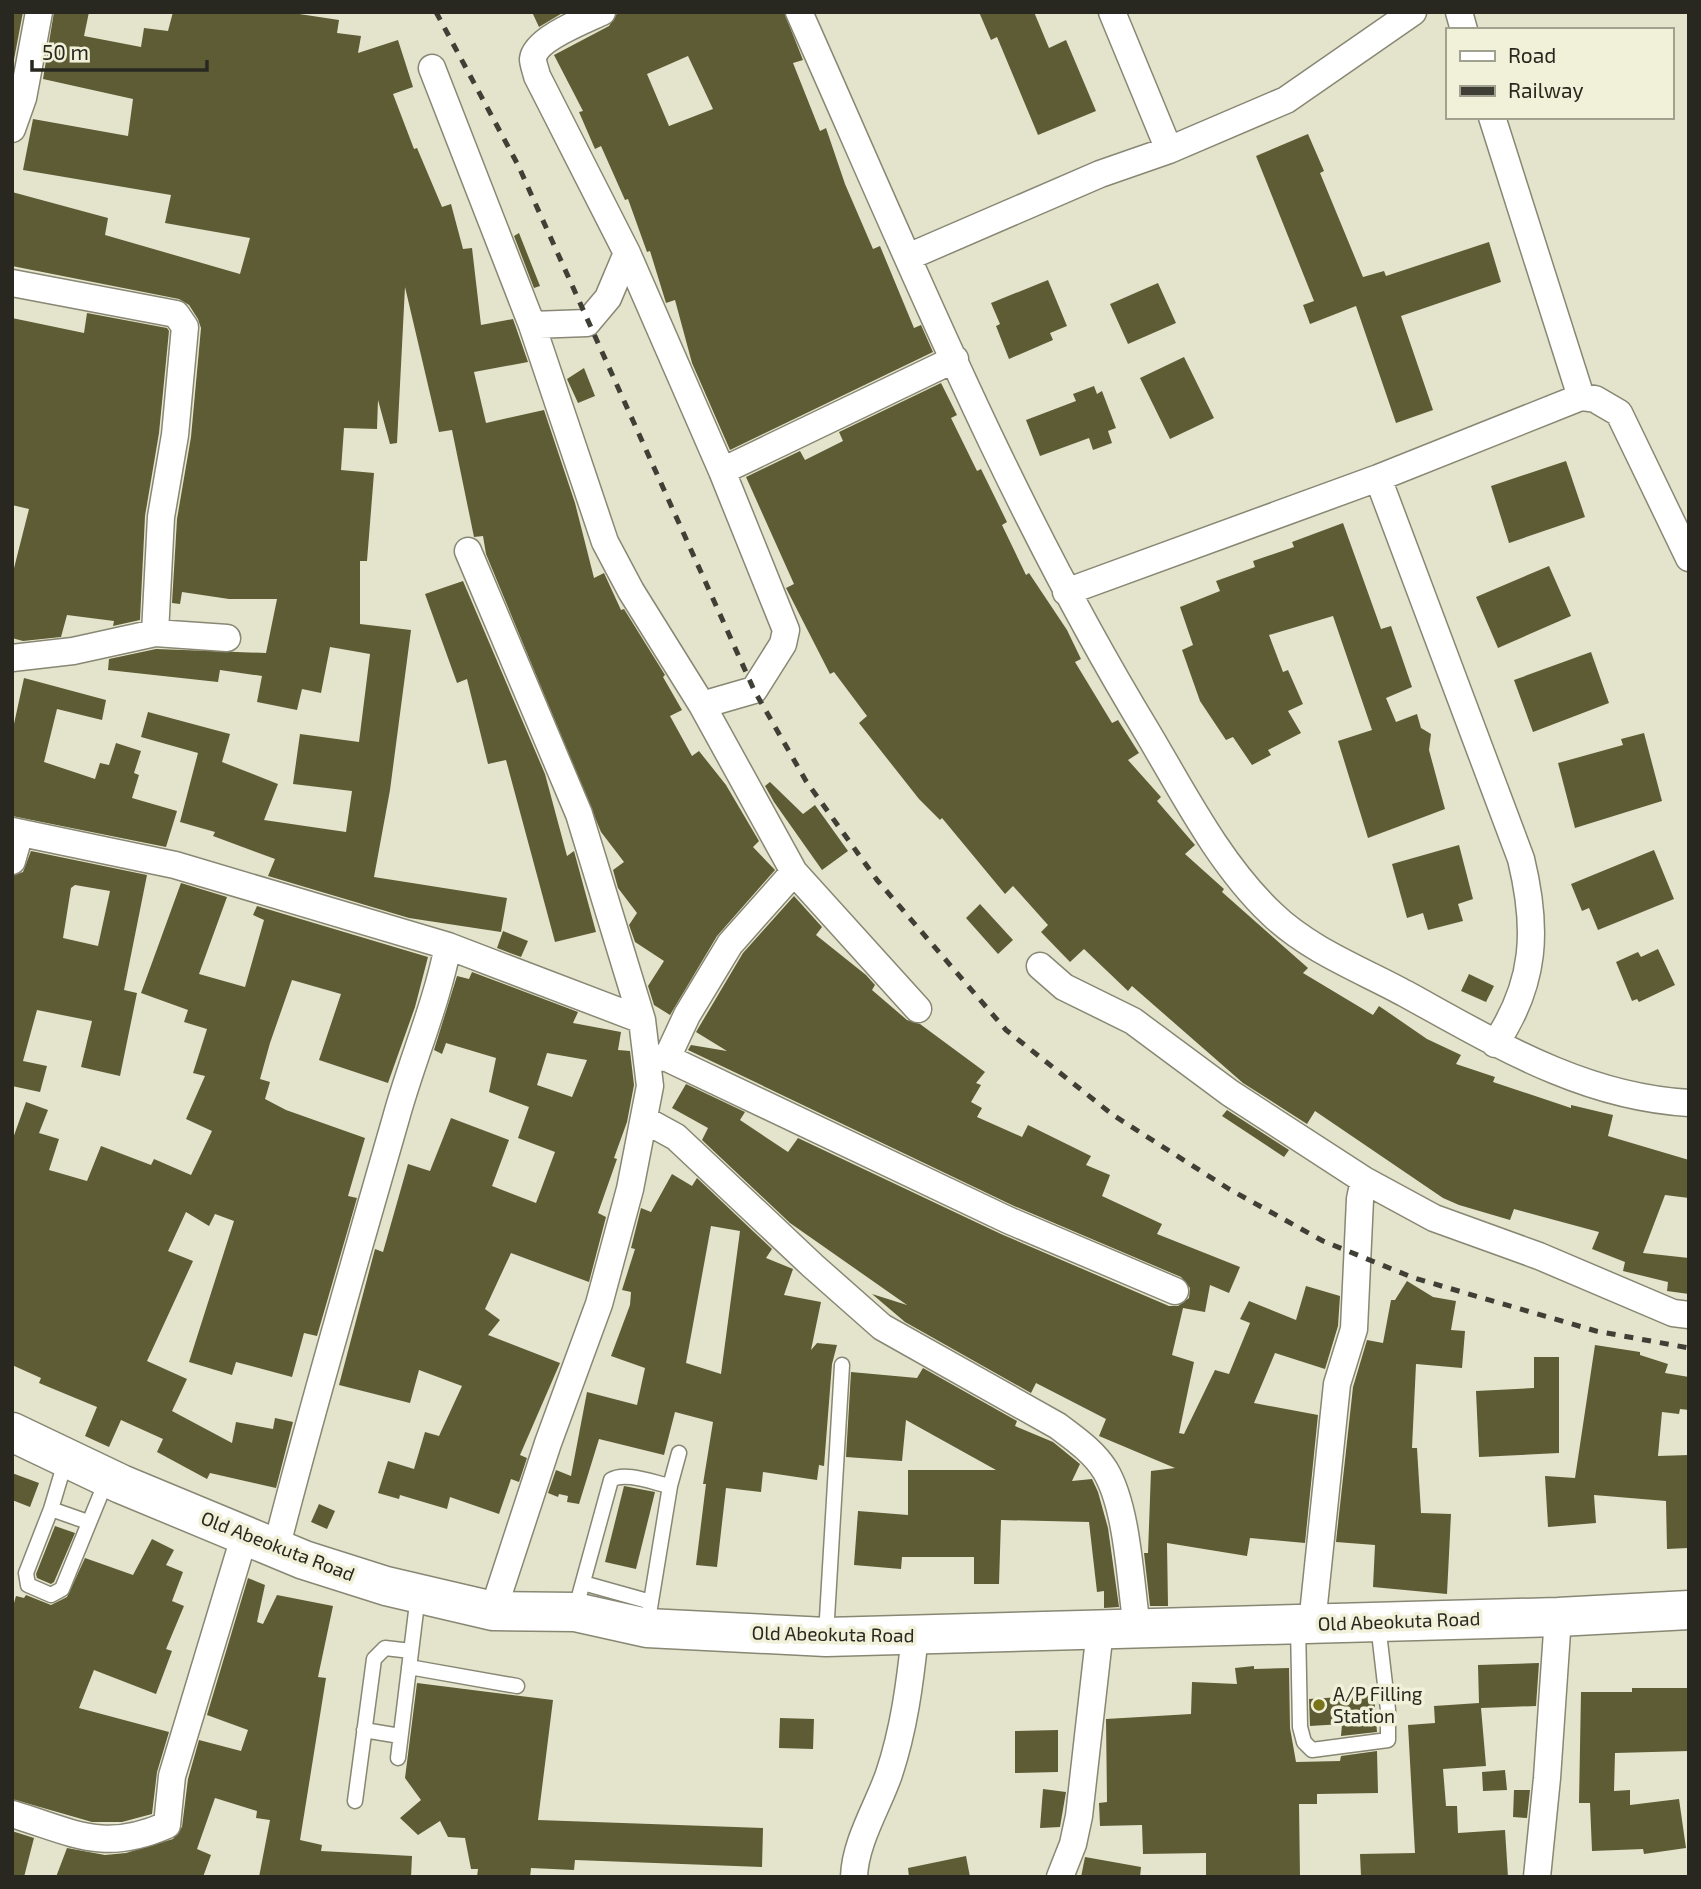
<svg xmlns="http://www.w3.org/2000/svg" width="1701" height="1889" font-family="'Exo 2',sans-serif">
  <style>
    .building { fill: #5e5c35; fill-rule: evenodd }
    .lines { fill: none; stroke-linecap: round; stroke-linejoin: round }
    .service-casing { stroke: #888773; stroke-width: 17 }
    .minor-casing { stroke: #888773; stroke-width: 29 }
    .trunk-casing { stroke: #888773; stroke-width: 41 }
    .service { stroke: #fff; stroke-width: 14 }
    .minor { stroke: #fff; stroke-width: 26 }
    .trunk { stroke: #fff; stroke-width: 38 }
    .rail { stroke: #3f3f36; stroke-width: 5; stroke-dasharray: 9 9; stroke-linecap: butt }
    .poi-dot { fill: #797419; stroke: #f1f1da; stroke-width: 2.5 }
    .labels { text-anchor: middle; stroke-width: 7; stroke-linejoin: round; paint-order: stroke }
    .street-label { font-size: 19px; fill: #282820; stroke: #f1f1da }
    .poi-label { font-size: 19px; fill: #282820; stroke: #f1f1da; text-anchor: start }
  </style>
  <rect width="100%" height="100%" fill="#e4e4cd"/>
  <!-- building -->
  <path class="building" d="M 12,12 L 23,12 L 12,70 Z
    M 54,12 L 89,12 L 84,36 L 141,47 L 144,28 L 168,31 L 173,12 L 286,12 L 339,20 L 337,33 L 361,36 L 358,53 L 398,40 L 413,87 L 393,94 L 414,149 L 417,148 L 442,207 L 451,204 L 463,249 L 472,248 L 481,325 L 513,319 L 528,362 L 474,372 L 486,423 L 544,410 L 575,503 L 594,578 L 604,573 L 621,610 L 624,609 L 665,675 L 663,677 L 682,710 L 670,716 L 692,756 L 699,751 L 726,785 L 759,841 L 753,847 L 775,870 L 717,936 L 670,1015 L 654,1005 L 648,986 L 664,961 L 635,942 L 629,925 L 637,913 L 618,888 L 613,870 L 624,862 L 601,832 L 486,554 L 483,536 L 474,537 L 452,430 L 439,432 L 405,287 L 397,443 L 390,444 L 378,400 L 377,429 L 344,428 L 341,470 L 374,473 L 367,561 L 360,561 L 360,624 L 411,630 L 390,790 L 374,877 L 507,898 L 501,932 L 409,918 L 268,876 L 275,859 L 213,836 L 215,832 L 180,822 L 198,753 L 141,737 L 148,712 L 230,734 L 222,762 L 278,784 L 264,820 L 346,832 L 352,791 L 293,784 L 300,734 L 359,742 L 370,654 L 330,647 L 321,693 L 302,689 L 297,710 L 257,702 L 262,676 L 220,670 L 218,682 L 108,670 L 109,659 L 156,649 L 266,653 L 277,599 L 229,599 L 182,592 L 180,604 L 172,603 L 177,519 L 191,437 L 201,328 L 198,319 L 189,305 L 179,299 L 12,266 L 12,192 L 108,218 L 105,235 L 240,274 L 250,238 L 165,223 L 171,195 L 23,170 L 33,119 L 128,136 L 133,99 L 43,79 Z
    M 532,12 L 564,12 L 539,27 Z
    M 618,12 L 784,12 L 803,60 L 793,63 L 820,131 L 826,128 L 845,184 L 873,249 L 880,246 L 914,328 L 921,325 L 933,352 L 730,450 L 692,363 L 675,300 L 666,303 L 650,251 L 647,252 L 628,199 L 625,200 L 601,146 L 595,149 L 579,112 L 583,111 L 554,55 L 609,26 ZM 688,56 L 713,109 L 669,126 L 647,74 Z
    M 979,12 L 1034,12 L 1049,48 L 1066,40 L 1096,111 L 1038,135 L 997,37 L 991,40 Z
    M 1308,134 L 1324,171 L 1320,173 L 1363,277 L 1384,271 L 1386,276 L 1489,242 L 1501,282 L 1401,316 L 1433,410 L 1396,423 L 1356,306 L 1310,324 L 1303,305 L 1314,301 L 1256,156 Z
    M 519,233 L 540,286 L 534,288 L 514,236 Z
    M 1048,280 L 1067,326 L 1050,333 L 1053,340 L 1009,359 L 996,326 L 1000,324 L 991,303 Z
    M 1158,283 L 1176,323 L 1128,344 L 1110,304 Z
    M 87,313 L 167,328 L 169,331 L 159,433 L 145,516 L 140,620 L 113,626 L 114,621 L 67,615 L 61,637 L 23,641 L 12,638 L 12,576 L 29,509 L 12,505 L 12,318 L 84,333 Z
    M 1184,357 L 1214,418 L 1170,439 L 1140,378 Z
    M 584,368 L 595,396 L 578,403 L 567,379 Z
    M 941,383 L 957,415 L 951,418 L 977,471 L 981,469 L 1007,522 L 1002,525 L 1026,575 L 1029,573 L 1067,630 L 1081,659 L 1075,662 L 1112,723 L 1118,720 L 1139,753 L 1128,760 L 1161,797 L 1157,801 L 1195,845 L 1185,854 L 1224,889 L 1222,892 L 1308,968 L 1303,973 L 1373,1015 L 1379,1006 L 1427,1039 L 1461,1055 L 1456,1064 L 1495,1077 L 1493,1082 L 1571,1108 L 1571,1105 L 1613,1115 L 1608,1136 L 1689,1160 L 1689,1198 L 1665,1195 L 1643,1253 L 1689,1258 L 1689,1294 L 1667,1291 L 1668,1282 L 1623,1271 L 1625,1262 L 1592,1249 L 1599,1232 L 1514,1209 L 1510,1220 L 1459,1205 L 1443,1198 L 1315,1111 L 1307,1124 L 1243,1083 L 1132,986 L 1128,991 L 1084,949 L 1070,962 L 1041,932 L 1048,925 L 1013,886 L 1005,894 L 942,818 L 940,820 L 919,799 L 859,723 L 867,716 L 834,672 L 830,674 L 786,588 L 794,584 L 746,477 L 800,451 L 805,460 L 843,441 L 839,432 Z
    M 1094,386 L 1097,394 L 1102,391 L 1116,428 L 1108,431 L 1112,443 L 1093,450 L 1089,438 L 1040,456 L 1026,420 L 1076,401 L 1073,394 Z
    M 1566,461 L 1585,517 L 1509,543 L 1491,486 Z
    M 1343,523 L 1381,629 L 1391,626 L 1412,687 L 1386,698 L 1396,722 L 1417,714 L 1421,728 L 1431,734 L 1429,750 L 1445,809 L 1368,838 L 1338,741 L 1372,730 L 1333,616 L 1269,635 L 1283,672 L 1288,670 L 1303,704 L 1288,711 L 1301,733 L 1268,750 L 1271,755 L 1252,765 L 1233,737 L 1226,740 L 1200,701 L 1182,650 L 1193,645 L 1180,607 L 1220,591 L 1216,581 L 1255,567 L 1253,561 L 1294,547 L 1292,542 Z
    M 1549,566 L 1571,616 L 1498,648 L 1476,597 Z
    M 463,581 L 545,774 L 567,856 L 574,851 L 596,932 L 555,942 L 506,760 L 488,764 L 467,679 L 457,683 L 425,594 Z
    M 1591,652 L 1609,703 L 1533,732 L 1514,680 Z
    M 24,678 L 106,700 L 102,720 L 57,709 L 44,762 L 95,779 L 100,763 L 109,765 L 116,743 L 141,751 L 134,773 L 139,775 L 132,798 L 177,811 L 166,847 L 12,816 L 12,733 Z
    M 1644,733 L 1662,801 L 1575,828 L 1558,763 L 1623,745 L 1621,739 Z
    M 770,782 L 803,814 L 815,805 L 848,851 L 822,870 L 774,802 L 765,786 Z
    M 1459,845 L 1473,899 L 1458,904 L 1463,921 L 1428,930 L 1423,913 L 1407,918 L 1392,864 Z
    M 1654,850 L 1674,899 L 1598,930 L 1589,908 L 1582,911 L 1571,884 Z
    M 31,851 L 147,875 L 124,990 L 137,993 L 120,1076 L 81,1067 L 92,1021 L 37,1010 L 23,1061 L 47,1066 L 40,1092 L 12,1086 L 12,876 L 23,872 ZM 75,885 L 110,891 L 98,946 L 63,938 L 71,888 Z
    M 181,883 L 227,897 L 199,974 L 245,987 L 264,920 L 253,915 L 257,906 L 428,957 L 415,1007 L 388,1083 L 319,1060 L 341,994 L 292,980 L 270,1043 L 260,1079 L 270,1082 L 265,1099 L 286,1110 L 365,1138 L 348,1196 L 357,1198 L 317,1336 L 304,1333 L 292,1377 L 236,1362 L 232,1375 L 189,1362 L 234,1221 L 215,1214 L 209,1226 L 186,1212 L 168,1251 L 193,1261 L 147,1361 L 187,1379 L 172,1411 L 232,1443 L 236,1422 L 273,1429 L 275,1418 L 293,1422 L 276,1488 L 210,1473 L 207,1479 L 157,1452 L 163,1439 L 121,1420 L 109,1447 L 85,1436 L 97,1407 L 39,1383 L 41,1378 L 12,1365 L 12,1141 L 26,1102 L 48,1110 L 39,1133 L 59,1139 L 49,1170 L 87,1181 L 101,1146 L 151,1165 L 154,1159 L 191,1175 L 212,1131 L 186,1119 L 205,1076 L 193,1073 L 207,1029 L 184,1022 L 188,1010 L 141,993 Z
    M 794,896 L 822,927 L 816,935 L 866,975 L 875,985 L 872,990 L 907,1020 L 920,1024 L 985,1072 L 976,1083 L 981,1085 L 971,1102 L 982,1108 L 977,1117 L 1022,1137 L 1028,1125 L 1091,1156 L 1086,1165 L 1110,1175 L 1102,1196 L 1162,1224 L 1157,1234 L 1240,1267 L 1229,1293 L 1210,1285 L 1205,1312 L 1183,1308 L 1172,1355 L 1194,1362 L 1179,1433 L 1184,1434 L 1215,1370 L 1229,1374 L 1250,1323 L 1240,1319 L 1249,1301 L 1296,1320 L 1306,1286 L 1340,1296 L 1338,1326 L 1325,1369 L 1275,1353 L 1254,1403 L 1318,1415 L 1305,1543 L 1250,1538 L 1247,1556 L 1167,1543 L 1168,1606 L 1150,1606 L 1144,1553 L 1148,1553 L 1151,1471 L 1175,1468 L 1099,1436 L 1106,1419 L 1036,1383 L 1031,1393 L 905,1322 L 872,1294 L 907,1305 L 790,1223 L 702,1140 L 708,1128 L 672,1108 L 686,1084 L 745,1112 L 740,1120 L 788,1152 L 798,1138 L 1001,1234 L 1169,1306 L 1178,1306 L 1189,1298 L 1190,1288 L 1181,1277 L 1014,1206 L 688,1050 L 691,1045 L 727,1051 L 696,1032 L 743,953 Z
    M 980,904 L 1013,940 L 998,954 L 966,918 Z
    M 503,931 L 528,941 L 521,957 L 497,948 Z
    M 1658,949 L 1675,985 L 1639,1002 L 1637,999 L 1632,1001 L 1616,962 L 1638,952 L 1641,957 Z
    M 472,972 L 578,1012 L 573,1023 L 621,1032 L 618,1050 L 630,1051 L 634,1085 L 627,1122 L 614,1158 L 617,1159 L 598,1213 L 606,1217 L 589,1282 L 511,1253 L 485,1309 L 500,1320 L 488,1335 L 560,1363 L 520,1455 L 527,1458 L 519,1482 L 511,1479 L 499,1514 L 450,1497 L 447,1509 L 400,1495 L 399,1499 L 378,1493 L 388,1461 L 414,1469 L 425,1432 L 439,1436 L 462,1386 L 419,1370 L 410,1403 L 339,1385 L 375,1249 L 383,1252 L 408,1164 L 430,1171 L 451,1118 L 509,1140 L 492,1186 L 536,1203 L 555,1152 L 518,1138 L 529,1107 L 489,1092 L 496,1058 L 446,1043 L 442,1054 L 434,1050 L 457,976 L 469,979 ZM 547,1053 L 587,1060 L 572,1097 L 537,1085 Z
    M 1469,974 L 1494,986 L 1486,1002 L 1461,991 Z
    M 1227,1110 L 1289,1150 L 1284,1157 L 1222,1116 Z
    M 672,1174 L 692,1186 L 697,1178 L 772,1249 L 766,1258 L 793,1269 L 784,1295 L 821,1302 L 811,1350 L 817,1343 L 837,1345 L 832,1364 L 824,1466 L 819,1465 L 817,1480 L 763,1472 L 761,1492 L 726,1488 L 717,1567 L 696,1565 L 706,1484 L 703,1484 L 713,1422 L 675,1412 L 664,1455 L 599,1439 L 579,1504 L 567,1502 L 568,1496 L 559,1494 L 558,1497 L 548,1493 L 556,1470 L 571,1476 L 587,1392 L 637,1405 L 645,1368 L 611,1356 L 630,1305 L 631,1292 L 622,1290 L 635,1249 L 631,1248 L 641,1208 L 651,1212 ZM 711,1226 L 740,1231 L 721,1374 L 686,1363 Z
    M 1407,1281 L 1433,1297 L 1456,1301 L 1451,1330 L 1465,1331 L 1462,1368 L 1416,1364 L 1412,1448 L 1417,1448 L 1421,1513 L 1451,1514 L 1447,1594 L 1373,1587 L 1375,1545 L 1336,1542 L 1353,1387 L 1367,1340 L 1383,1343 L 1391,1300 L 1395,1300 Z
    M 1595,1345 L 1640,1352 L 1640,1355 L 1668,1364 L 1665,1373 L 1689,1377 L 1689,1410 L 1680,1409 L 1679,1414 L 1662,1412 L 1658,1456 L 1689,1455 L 1688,1548 L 1667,1549 L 1666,1501 L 1594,1495 L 1596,1523 L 1548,1527 L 1545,1476 L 1575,1478 Z
    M 1534,1357 L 1559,1357 L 1559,1453 L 1479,1457 L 1476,1391 L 1534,1388 Z
    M 923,1368 L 1017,1421 L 1015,1426 L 1053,1442 L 1080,1464 L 1072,1481 L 1092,1479 L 1098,1492 L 1108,1528 L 1119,1607 L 1104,1608 L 1104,1591 L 1097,1592 L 1089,1522 L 1001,1520 L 999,1584 L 974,1584 L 974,1557 L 902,1557 L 901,1569 L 854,1565 L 858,1511 L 908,1515 L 908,1470 L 996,1470 L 906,1420 L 902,1461 L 846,1457 L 851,1372 L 917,1378 Z
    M 12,1473 L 39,1483 L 30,1507 L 12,1500 Z
    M 624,1486 L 655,1492 L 636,1569 L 605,1562 Z
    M 319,1504 L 335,1511 L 327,1529 L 311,1522 Z
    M 55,1526 L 75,1533 L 54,1582 L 51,1584 L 37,1578 L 36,1574 Z
    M 152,1539 L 174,1550 L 166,1565 L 183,1572 L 172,1601 L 184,1606 L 166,1649 L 172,1651 L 156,1694 L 94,1670 L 79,1708 L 169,1732 L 157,1772 L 152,1814 L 122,1822 L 92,1822 L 12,1799 L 12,1610 L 16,1596 L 24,1598 L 26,1595 L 51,1605 L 67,1597 L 85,1558 L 133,1575 Z
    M 248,1578 L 265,1585 L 257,1622 L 263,1624 L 277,1595 L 333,1606 L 318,1677 L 326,1678 L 300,1840 L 322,1845 L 321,1851 L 412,1856 L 411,1877 L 259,1877 L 270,1820 L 256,1818 L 257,1811 L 215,1798 L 197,1849 L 211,1855 L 203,1877 L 56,1877 L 67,1848 L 105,1855 L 126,1853 L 173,1839 L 182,1827 L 188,1779 L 199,1740 L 241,1751 L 248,1730 L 207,1715 Z
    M 1539,1663 L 1536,1706 L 1481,1708 L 1486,1766 L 1443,1769 L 1446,1806 L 1457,1806 L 1458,1833 L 1505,1830 L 1508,1877 L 1361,1877 L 1360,1854 L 1415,1853 L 1408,1725 L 1435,1723 L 1434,1706 L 1479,1703 L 1478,1665 Z
    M 1254,1666 L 1254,1669 L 1289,1668 L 1290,1728 L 1296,1762 L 1340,1761 L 1341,1756 L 1377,1751 L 1378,1793 L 1317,1794 L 1317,1804 L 1299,1804 L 1300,1877 L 1206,1877 L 1206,1853 L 1143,1854 L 1142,1825 L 1100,1826 L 1099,1803 L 1107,1802 L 1106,1719 L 1191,1714 L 1192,1682 L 1237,1684 L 1235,1668 Z
    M 417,1683 L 553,1700 L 538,1820 L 763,1828 L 762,1867 L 575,1860 L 574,1870 L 531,1868 L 530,1877 L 477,1877 L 478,1869 L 471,1869 L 465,1838 L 448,1837 L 440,1821 L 418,1835 L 400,1818 L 421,1800 L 405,1778 Z
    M 1632,1688 L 1689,1688 L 1689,1751 L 1615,1753 L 1614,1791 L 1630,1790 L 1630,1805 L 1679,1799 L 1686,1848 L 1644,1854 L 1643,1849 L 1592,1851 L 1590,1803 L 1579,1803 L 1581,1692 L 1632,1692 Z
    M 1374,1695 L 1377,1732 L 1341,1736 L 1342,1724 L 1310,1726 L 1309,1699 Z
    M 780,1718 L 814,1719 L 813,1749 L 779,1748 Z
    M 1058,1730 L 1058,1772 L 1015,1773 L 1015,1731 Z
    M 1505,1770 L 1507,1790 L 1483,1791 L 1482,1772 Z
    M 1043,1789 L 1066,1792 L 1060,1827 L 1040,1828 Z
    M 1514,1790 L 1530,1790 L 1527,1818 L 1513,1817 Z
    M 12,1831 L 34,1838 L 24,1877 L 12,1877 Z
    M 966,1856 L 970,1877 L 909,1877 L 908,1868 Z
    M 1085,1857 L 1141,1867 L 1140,1877 L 1081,1877 Z"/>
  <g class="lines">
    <defs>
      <path id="service" d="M 66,1459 L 51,1509 L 26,1573 L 28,1585 L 51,1595 L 62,1589 L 107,1479
        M 51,1509 L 88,1522
        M 583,1583 L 651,1602
        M 575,1611 L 611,1480 C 625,1471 654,1483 670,1486
        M 1298,1625 L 1300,1727 L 1304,1742 L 1312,1750 L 1388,1740 L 1388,1710 L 1378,1624
        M 647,1626 L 670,1486 L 679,1453
        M 826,1635 L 842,1365
        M 409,1667 L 517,1686
        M 364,1730 L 400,1736
        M 398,1758 L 418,1595
        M 355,1801 L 374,1659 L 385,1648 L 411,1651"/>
      <path id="minor" d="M 602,12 C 585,20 535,39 533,59 C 533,64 536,71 537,76 L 627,253 L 722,471 L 786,630 L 783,644 L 754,690 L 702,705
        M 799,12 C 907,254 1008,503 1146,730 C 1183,792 1219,864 1272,914 C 1309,950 1362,970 1406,994 C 1497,1044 1583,1097 1689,1103
        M 1112,12 L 1169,150
        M 1459,12 L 1464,30
        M 432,68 L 532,325 L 605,542 L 631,591 L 702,705 L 794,872 L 918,1009
        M 1492,117 L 1581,397 L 1595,399 L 1619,413 L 1689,558
        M 12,129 L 23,98 L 39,12
        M 908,257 L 1100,174 L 1169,150 L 1286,100 L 1413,12
        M 12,283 L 176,314 L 185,327 L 175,435 L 161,517 L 155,633
        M 532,325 L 587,323 L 608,298 L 627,253
        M 722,471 L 955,359
        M 1378,478 L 1521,859 C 1538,929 1536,983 1495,1044
        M 468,551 L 579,814 L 642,1020 L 650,1086 L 630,1189 L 599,1304 L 548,1443 L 493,1611
        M 1066,592 L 1378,478 L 1581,397
        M 12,658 L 73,651 L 155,633 L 227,638
        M 12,831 L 175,865 L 448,946 L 642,1020
        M 12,861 L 20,833
        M 1040,966 L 1064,987 L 1133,1021 L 1230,1093 L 1364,1180 L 1434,1218 L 1539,1256 L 1673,1313 L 1689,1315
        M 649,1057 L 667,1058 L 1008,1220 L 1175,1291
        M 667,1058 L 687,1015 L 730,944 L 794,872
        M 645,1120 L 676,1137 L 813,1266 L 882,1327 L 1058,1426 C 1075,1439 1093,1451 1105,1470 C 1128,1508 1130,1582 1137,1627
        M 276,1549 C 313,1404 355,1261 396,1118 C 412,1060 436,1006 448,946
        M 1312,1624 L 1337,1384 L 1354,1329 L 1360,1199 L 1364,1180
        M 12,1814 C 75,1833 103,1853 167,1825 L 172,1776 L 245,1534
        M 854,1877 C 855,1842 878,1806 889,1774 C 904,1729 910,1683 915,1635
        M 1060,1877 L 1073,1844 L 1079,1816 L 1100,1630
        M 1537,1877 L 1547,1778 L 1558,1617"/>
      <path id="trunk" d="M 12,1432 L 121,1484 L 304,1560 L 386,1586 L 493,1611 L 575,1612 L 647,1628 L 826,1637 L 1558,1617 L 1689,1610"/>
    </defs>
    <!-- service casing -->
    <use href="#service" class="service-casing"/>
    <!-- minor casing -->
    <use href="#minor" class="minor-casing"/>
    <!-- trunk casing -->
    <use href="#trunk" class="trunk-casing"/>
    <!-- service -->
    <use href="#service" class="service"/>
    <!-- minor -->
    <use href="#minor" class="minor"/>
    <!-- trunk -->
    <use href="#trunk" class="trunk"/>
    <!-- rail -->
    <path class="rail" d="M 436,12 L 518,165 L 754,690 L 806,781 L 877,880 L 1006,1030 L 1113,1115 L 1229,1189 L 1323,1241 L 1414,1278 L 1596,1331 L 1689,1348"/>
  </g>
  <!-- markers -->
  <circle class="poi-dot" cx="1319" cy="1705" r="7"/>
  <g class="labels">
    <!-- street labels -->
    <g class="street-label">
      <text transform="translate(278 1546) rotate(21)" y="7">Old Abeokuta Road</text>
      <text transform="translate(1399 1621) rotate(-2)" y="7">Old Abeokuta Road</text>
      <text transform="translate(833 1634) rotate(1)" y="7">Old Abeokuta Road</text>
    </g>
    <!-- poi labels -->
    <g class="poi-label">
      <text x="1333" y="1701">A/P Filling<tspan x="1333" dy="22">Station</tspan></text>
    </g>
  </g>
  <!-- border -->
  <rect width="1701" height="1889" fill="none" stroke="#282820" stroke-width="28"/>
  <!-- legend -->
  <rect x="1446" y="28" width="228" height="91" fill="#f1f1da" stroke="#a1a190" stroke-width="2"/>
  <rect x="1460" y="51" width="35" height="10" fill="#ffffff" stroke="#a1a190" stroke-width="2"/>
  <text x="1508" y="63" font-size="21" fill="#282820">Road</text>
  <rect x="1460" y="86" width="35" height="10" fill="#3f3f36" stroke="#a1a190" stroke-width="2"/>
  <text x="1508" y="98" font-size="21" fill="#282820">Railway</text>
  <!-- scale -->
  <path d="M32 60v10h175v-10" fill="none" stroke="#282820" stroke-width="3.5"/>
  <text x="42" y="60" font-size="21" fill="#282820" stroke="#f1f1da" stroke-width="5" paint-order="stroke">50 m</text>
</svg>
